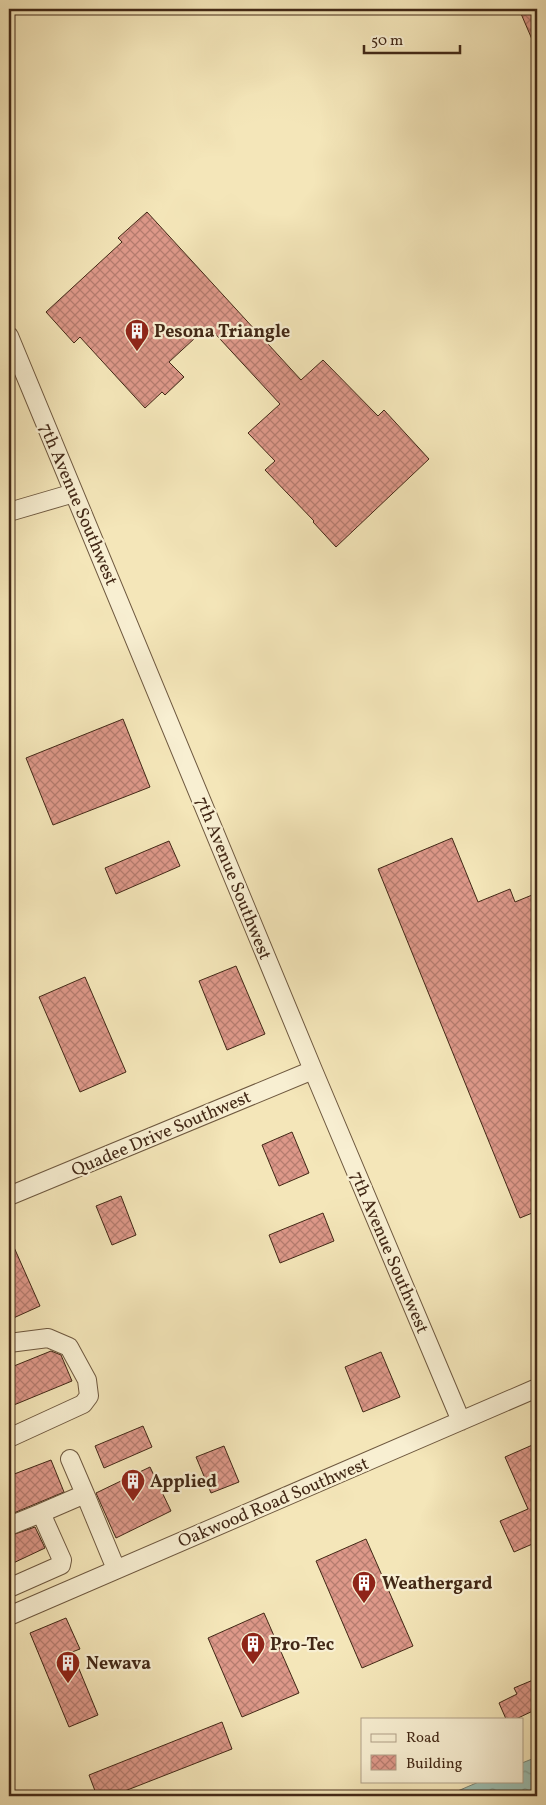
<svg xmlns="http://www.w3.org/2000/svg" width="546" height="1805" font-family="Vollkorn,serif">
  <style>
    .water { fill: url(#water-ripples); stroke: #788374 }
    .building { fill: url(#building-cross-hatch); stroke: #422816 }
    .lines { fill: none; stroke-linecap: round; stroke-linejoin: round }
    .minor-casing { stroke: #6e583f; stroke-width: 20 }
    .minor { stroke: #f8efd2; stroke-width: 18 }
    .labels { text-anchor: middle; stroke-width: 4.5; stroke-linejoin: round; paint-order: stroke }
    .poi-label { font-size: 18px; font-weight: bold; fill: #422816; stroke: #f8efd2; text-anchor: start }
    .street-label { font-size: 18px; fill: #422816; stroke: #f8efd2 }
  </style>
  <defs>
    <pattern id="water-ripples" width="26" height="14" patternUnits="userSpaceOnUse" patternTransform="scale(1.25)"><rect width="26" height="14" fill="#9cbfb2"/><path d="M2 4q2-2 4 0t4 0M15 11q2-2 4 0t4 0" fill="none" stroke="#819b90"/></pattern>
    <pattern id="building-cross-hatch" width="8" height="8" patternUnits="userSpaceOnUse" patternTransform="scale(1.25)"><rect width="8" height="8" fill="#dd9889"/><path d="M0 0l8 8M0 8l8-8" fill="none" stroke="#b57c6f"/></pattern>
  </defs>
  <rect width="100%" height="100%" fill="#f4e6b9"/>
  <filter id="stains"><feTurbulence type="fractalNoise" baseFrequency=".004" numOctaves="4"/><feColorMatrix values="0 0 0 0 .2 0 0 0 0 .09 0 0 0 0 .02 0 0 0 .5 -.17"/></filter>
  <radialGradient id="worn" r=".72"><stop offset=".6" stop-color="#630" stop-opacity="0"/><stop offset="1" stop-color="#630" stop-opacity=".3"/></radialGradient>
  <!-- water -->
  <path class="water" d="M 537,1757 L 537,1796 L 446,1796 L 481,1781 L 522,1781 L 522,1763 Z"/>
  <!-- building -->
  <path class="building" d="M 519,9 L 537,9 L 537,51 Z
    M 147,212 L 301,380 L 323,360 L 378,416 L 384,410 L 429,459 L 336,547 L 313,522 L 314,521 L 265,470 L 275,461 L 248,433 L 280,404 L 208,326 L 169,362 L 184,377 L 165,395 L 162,392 L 145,408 L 80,337 L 74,343 L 46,312 L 122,242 L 118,238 Z
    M 123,719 L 150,787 L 53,825 L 26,758 Z
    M 452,838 L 478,902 L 510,889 L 515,902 L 537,893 L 537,1211 L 520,1218 L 378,869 Z
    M 169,841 L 180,866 L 116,894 L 105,868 Z
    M 236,966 L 265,1034 L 227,1050 L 199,981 Z
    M 85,977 L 126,1072 L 80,1092 L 39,997 Z
    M 292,1132 L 309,1173 L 279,1186 L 262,1145 Z
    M 121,1196 L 136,1235 L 112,1245 L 96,1206 Z
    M 323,1213 L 334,1241 L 280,1263 L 269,1235 Z
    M 9,1236 L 40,1306 L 9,1320 Z
    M 51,1351 L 61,1355 L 72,1381 L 9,1407 L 9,1368 Z
    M 381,1352 L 400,1397 L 363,1412 L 345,1367 Z
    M 143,1426 L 152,1447 L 104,1468 L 95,1446 Z
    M 537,1443 L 537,1542 L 514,1552 L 500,1521 L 528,1509 L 505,1457 Z
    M 224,1446 L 239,1482 L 211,1493 L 196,1457 Z
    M 51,1460 L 64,1492 L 9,1515 L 9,1476 Z
    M 150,1467 L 171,1511 L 116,1538 L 96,1493 Z
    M 35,1527 L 45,1548 L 9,1565 L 9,1536 Z
    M 366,1539 L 413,1646 L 362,1668 L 316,1561 Z
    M 264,1613 L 299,1693 L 242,1717 L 208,1638 Z
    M 66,1618 L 80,1649 L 72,1652 L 98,1715 L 69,1727 L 30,1633 Z
    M 533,1680 L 537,1690 L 537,1709 L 516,1719 L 506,1719 L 499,1703 L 517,1694 L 514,1688 Z
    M 222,1722 L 232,1749 L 112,1796 L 97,1796 L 89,1775 Z"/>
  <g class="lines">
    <defs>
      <path id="minor" d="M 9,336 L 313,1070 L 461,1421
        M 9,512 L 74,493
        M 9,1196 L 313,1070
        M 9,1343 L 48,1338 L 69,1347 L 87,1380 L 89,1396 L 83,1404 L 9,1438
        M 70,1459 L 85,1494
        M 9,1526 L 41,1513
        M 9,1588 L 61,1565 L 62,1560 L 41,1513 L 85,1494 L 116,1569
        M 9,1616 L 537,1388"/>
    </defs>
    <!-- minor casing -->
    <use href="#minor" class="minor-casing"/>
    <!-- minor -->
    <use href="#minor" class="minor"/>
  </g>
  <!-- icons -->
  <defs>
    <symbol id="building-pin" viewBox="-11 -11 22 30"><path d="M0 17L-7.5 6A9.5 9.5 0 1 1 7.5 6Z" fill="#8f2418" stroke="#f8efd2"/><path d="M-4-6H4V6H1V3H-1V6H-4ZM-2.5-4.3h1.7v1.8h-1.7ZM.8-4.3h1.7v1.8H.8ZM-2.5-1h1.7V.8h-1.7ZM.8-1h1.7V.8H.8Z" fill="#fff"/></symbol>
  </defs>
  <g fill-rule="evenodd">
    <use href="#building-pin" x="123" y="317" width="28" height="38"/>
    <use href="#building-pin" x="119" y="1467" width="28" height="38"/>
    <use href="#building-pin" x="350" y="1569" width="28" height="38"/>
    <use href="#building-pin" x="239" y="1630" width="28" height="38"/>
    <use href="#building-pin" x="54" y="1649" width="28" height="38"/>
  </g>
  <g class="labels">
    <!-- poi labels -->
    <g class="poi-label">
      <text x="154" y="337">Pesona Triangle</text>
      <text x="150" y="1487">Applied</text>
      <text x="382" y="1589">Weathergard</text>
      <text x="270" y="1650">Pro-Tec</text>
      <text x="86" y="1669">Newava</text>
    </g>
    <!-- street labels -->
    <g class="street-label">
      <text transform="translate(79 504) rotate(67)" y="6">7th Avenue Southwest</text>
      <text transform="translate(234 878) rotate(68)" y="6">7th Avenue Southwest</text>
      <text transform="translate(161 1133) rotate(-23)" y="6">Quadee Drive Southwest</text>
      <text transform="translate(390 1252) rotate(67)" y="6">7th Avenue Southwest</text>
      <text transform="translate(273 1502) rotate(-23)" y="6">Oakwood Road Southwest</text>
    </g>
  </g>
  <!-- margin -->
  <rect width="546" height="1805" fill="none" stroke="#f4e6b9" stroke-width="30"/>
  <rect x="10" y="10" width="526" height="1785" fill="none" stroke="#422816" stroke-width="2.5"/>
  <rect x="15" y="15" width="516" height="1775" fill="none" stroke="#422816"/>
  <!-- legend -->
  <rect x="361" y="1718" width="162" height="65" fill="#f8efd2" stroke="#af9f87"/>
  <rect x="371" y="1734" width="25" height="8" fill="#f8efd2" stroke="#af9f87"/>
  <text x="406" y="1742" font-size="15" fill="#422816">Road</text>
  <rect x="371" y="1755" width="25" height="15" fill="url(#building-cross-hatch)" stroke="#af9f87"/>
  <text x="406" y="1768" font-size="15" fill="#422816">Building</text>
  <!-- scale -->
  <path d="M364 45v8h96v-8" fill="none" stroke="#422816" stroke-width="2.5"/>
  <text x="371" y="45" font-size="15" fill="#422816" stroke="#f8efd2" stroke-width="4" paint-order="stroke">50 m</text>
  <rect width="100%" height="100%" filter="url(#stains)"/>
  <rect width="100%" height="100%" fill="url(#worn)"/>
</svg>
